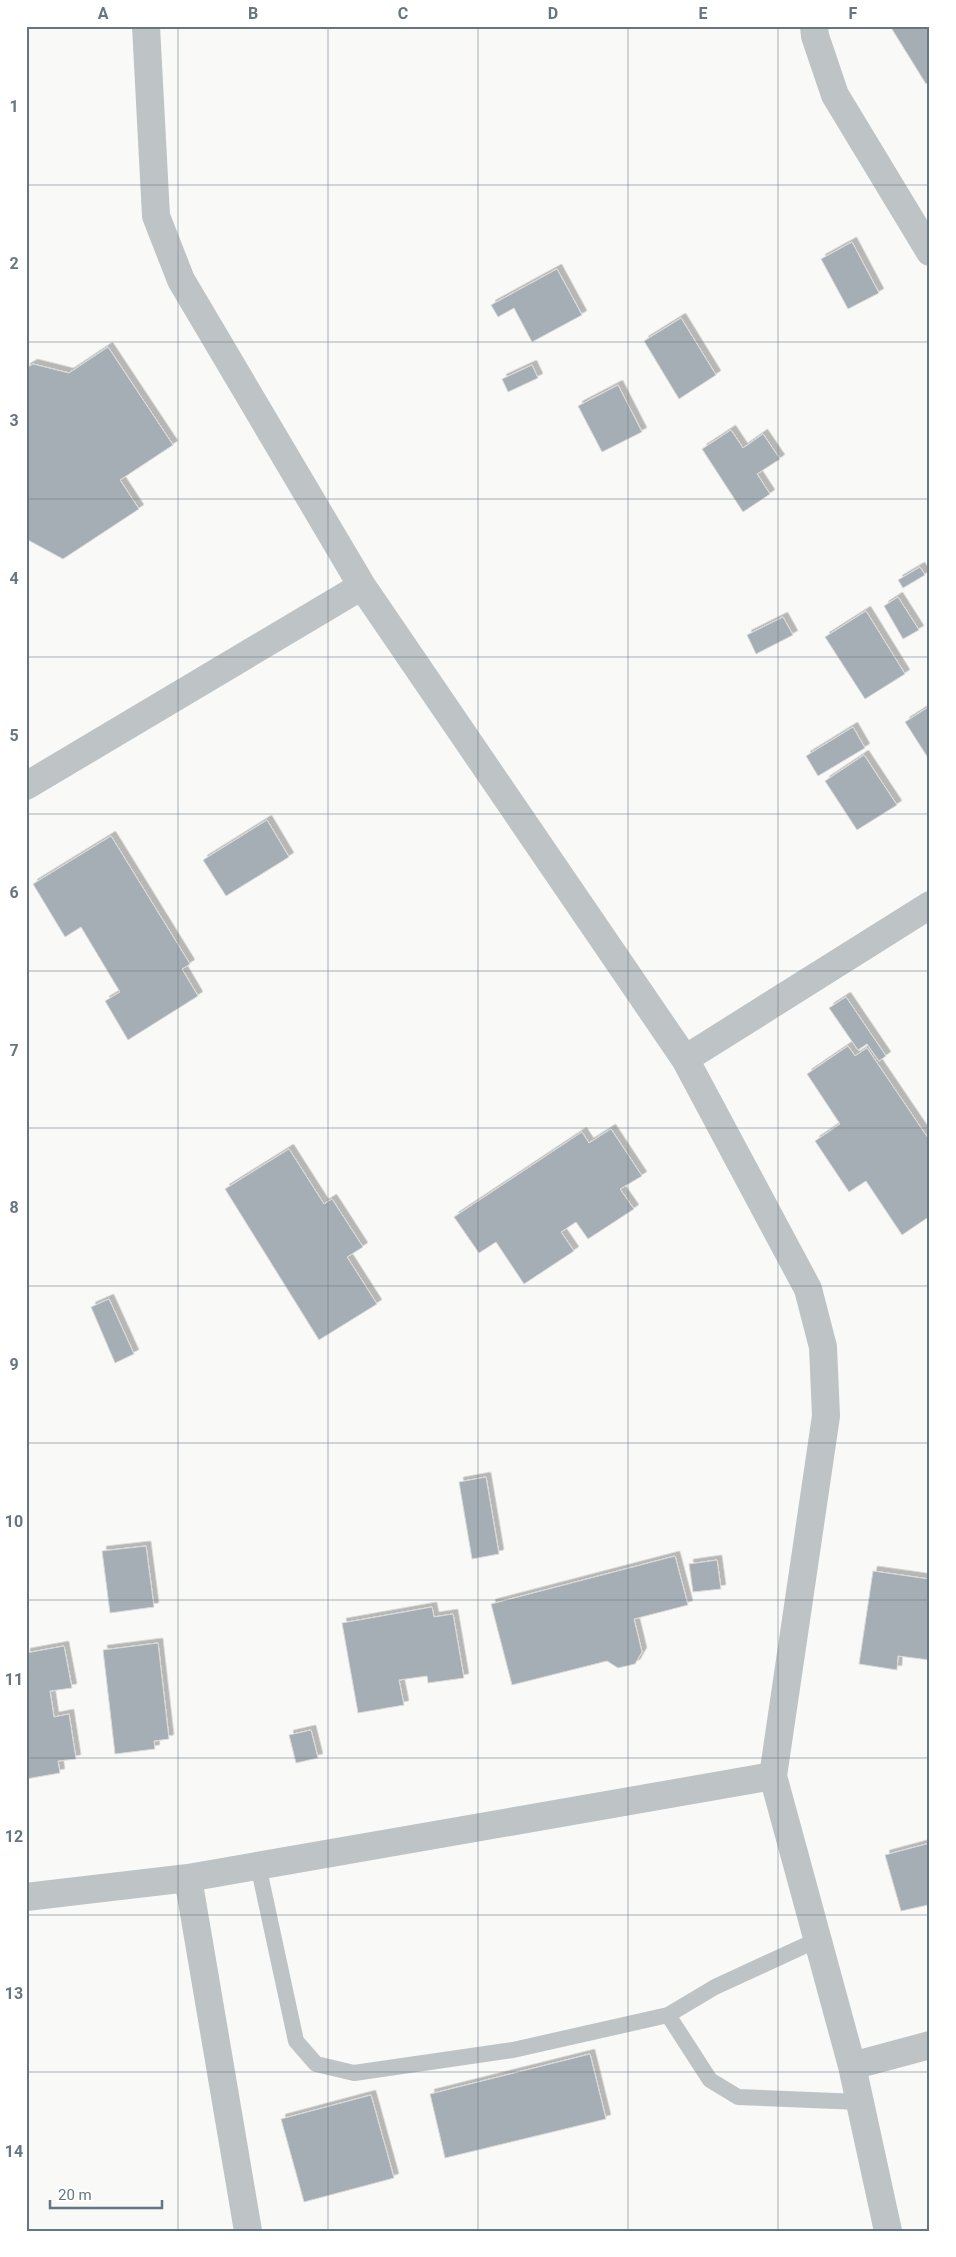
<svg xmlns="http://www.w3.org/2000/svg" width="956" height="2257" font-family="Roboto,sans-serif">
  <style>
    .building { fill: #a5aeb4; stroke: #dbdad9; filter: url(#shadow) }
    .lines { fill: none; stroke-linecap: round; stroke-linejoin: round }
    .lane { stroke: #bec3c6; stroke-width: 16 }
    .street { stroke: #bec3c6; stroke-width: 28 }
    .grid { fill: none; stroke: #667680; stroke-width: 1; stroke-opacity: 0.55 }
    .neatline { fill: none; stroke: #667680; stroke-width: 2 }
    .grid-label { font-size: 16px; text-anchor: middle; font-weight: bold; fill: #667680 }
  </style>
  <defs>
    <filter id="shadow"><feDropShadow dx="4.5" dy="-4.5" stdDeviation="0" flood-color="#0004"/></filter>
  </defs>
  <rect width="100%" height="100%" fill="#f9f9f7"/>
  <!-- building -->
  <path class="building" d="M 890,26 L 930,26 L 930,81 L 926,84 Z
    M 852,242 L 879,293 L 848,309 L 821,259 Z
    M 557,269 L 582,315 L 532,342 L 514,308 L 498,317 L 491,305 Z
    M 681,318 L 716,375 L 679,399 L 644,341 Z
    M 108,347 L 173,445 L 120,480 L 139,509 L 63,559 L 28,540 L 26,541 L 26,368 L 33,364 L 69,373 Z
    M 532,365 L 538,378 L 508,392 L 502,379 Z
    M 618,385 L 642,432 L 602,452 L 578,406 Z
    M 731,430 L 743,448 L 763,434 L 780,459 L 757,474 L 770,494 L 743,512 L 702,449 Z
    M 920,567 L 925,575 L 903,588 L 898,580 Z
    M 898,597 L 919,630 L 903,639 L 884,606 Z
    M 866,611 L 905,674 L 865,699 L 825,637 Z
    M 783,617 L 793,635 L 756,654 L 747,635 Z
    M 930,706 L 930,761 L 905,722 Z
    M 853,727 L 865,748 L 818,776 L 806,756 Z
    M 864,755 L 897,805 L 857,830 L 825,781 Z
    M 267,820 L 289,857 L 226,896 L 203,860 Z
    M 111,836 L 190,964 L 182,969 L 198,996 L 128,1040 L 105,1001 L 120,992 L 81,927 L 65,937 L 33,884 Z
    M 846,997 L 886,1056 L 879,1061 L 867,1044 L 858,1050 L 829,1008 Z
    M 848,1046 L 855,1056 L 867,1048 L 930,1141 L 930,1216 L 902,1235 L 866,1181 L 849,1192 L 815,1141 L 840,1124 L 807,1074 Z
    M 611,1129 L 642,1176 L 620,1189 L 634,1209 L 588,1239 L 576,1222 L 561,1232 L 574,1251 L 524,1284 L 496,1242 L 479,1253 L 454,1217 L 582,1132 L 589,1143 Z
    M 289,1149 L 324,1204 L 332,1199 L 363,1247 L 347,1257 L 377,1304 L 319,1340 L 225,1189 Z
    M 109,1299 L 134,1354 L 115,1363 L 91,1307 Z
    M 486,1477 L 499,1554 L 472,1559 L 459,1482 Z
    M 146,1546 L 154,1607 L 110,1613 L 102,1551 Z
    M 675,1556 L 688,1605 L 634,1619 L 642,1652 L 635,1664 L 618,1668 L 607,1661 L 512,1685 L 491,1604 Z
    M 717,1560 L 721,1589 L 693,1592 L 689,1564 Z
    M 873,1571 L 929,1579 L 930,1660 L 898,1656 L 897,1670 L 859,1664 Z
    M 432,1607 L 434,1617 L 453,1614 L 464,1678 L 428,1683 L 427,1676 L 399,1680 L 404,1705 L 358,1713 L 342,1623 Z
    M 158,1643 L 169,1739 L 154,1741 L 155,1749 L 115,1754 L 103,1650 Z
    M 64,1646 L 72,1688 L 50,1691 L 54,1717 L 69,1714 L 76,1759 L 58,1761 L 60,1773 L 26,1779 L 26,1653 Z
    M 311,1730 L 318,1758 L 296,1763 L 289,1735 Z
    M 930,1843 L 930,1910 L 928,1905 L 901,1911 L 885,1855 Z
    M 590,2054 L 606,2119 L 445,2158 L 430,2094 Z
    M 371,2095 L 394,2178 L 304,2202 L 281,2119 Z"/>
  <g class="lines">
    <!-- lane -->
    <path class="lane" d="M 258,1865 L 296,2041 L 316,2064 L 354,2073 L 513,2050 L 668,2015 L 715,1987 L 817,1940
      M 668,2015 L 710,2080 L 738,2097 L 860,2102"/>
    <!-- street -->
    <path class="street" d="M 146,26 L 156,216 L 181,280 L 362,586 L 685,1059 L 808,1289 L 823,1347 L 826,1416 L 773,1776 L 852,2066 L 888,2231
      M 814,26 L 815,36 L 835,95 L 930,252
      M 26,786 L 362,586
      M 685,1059 L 930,905
      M 188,1878 L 248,2231
      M 26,1897 L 188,1878 L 773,1776
      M 852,2066 L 930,2045"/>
  </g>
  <!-- grid -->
  <path class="grid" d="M 178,26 L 178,2231M 328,26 L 328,2231M 478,26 L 478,2231M 628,26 L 628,2231M 778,26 L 778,2231M 26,185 L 930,185M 26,342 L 930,342M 26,499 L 930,499M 26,657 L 930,657M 26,814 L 930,814M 26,971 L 930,971M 26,1128 L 930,1128M 26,1286 L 930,1286M 26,1443 L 930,1443M 26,1600 L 930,1600M 26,1758 L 930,1758M 26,1915 L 930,1915M 26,2072 L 930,2072"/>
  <!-- border -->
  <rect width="956" height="2257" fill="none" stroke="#ffffff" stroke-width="55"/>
  <!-- scale -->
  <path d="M50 2200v8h112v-8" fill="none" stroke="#667680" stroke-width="2.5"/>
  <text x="58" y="2200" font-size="15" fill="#667680" stroke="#ffffff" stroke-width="4" paint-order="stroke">20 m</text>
  <rect x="28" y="28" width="900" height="2202" class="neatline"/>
  <g class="grid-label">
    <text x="103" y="19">A</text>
    <text x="253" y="19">B</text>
    <text x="403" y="19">C</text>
    <text x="553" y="19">D</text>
    <text x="703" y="19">E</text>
    <text x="853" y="19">F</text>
    <text x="14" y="112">1</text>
    <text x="14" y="269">2</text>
    <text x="14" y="426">3</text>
    <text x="14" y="584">4</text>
    <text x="14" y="741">5</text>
    <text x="14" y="898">6</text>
    <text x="14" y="1056">7</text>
    <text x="14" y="1213">8</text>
    <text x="14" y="1370">9</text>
    <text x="14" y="1527">10</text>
    <text x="14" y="1685">11</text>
    <text x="14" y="1842">12</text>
    <text x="14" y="1999">13</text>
    <text x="14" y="2157">14</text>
  </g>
</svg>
